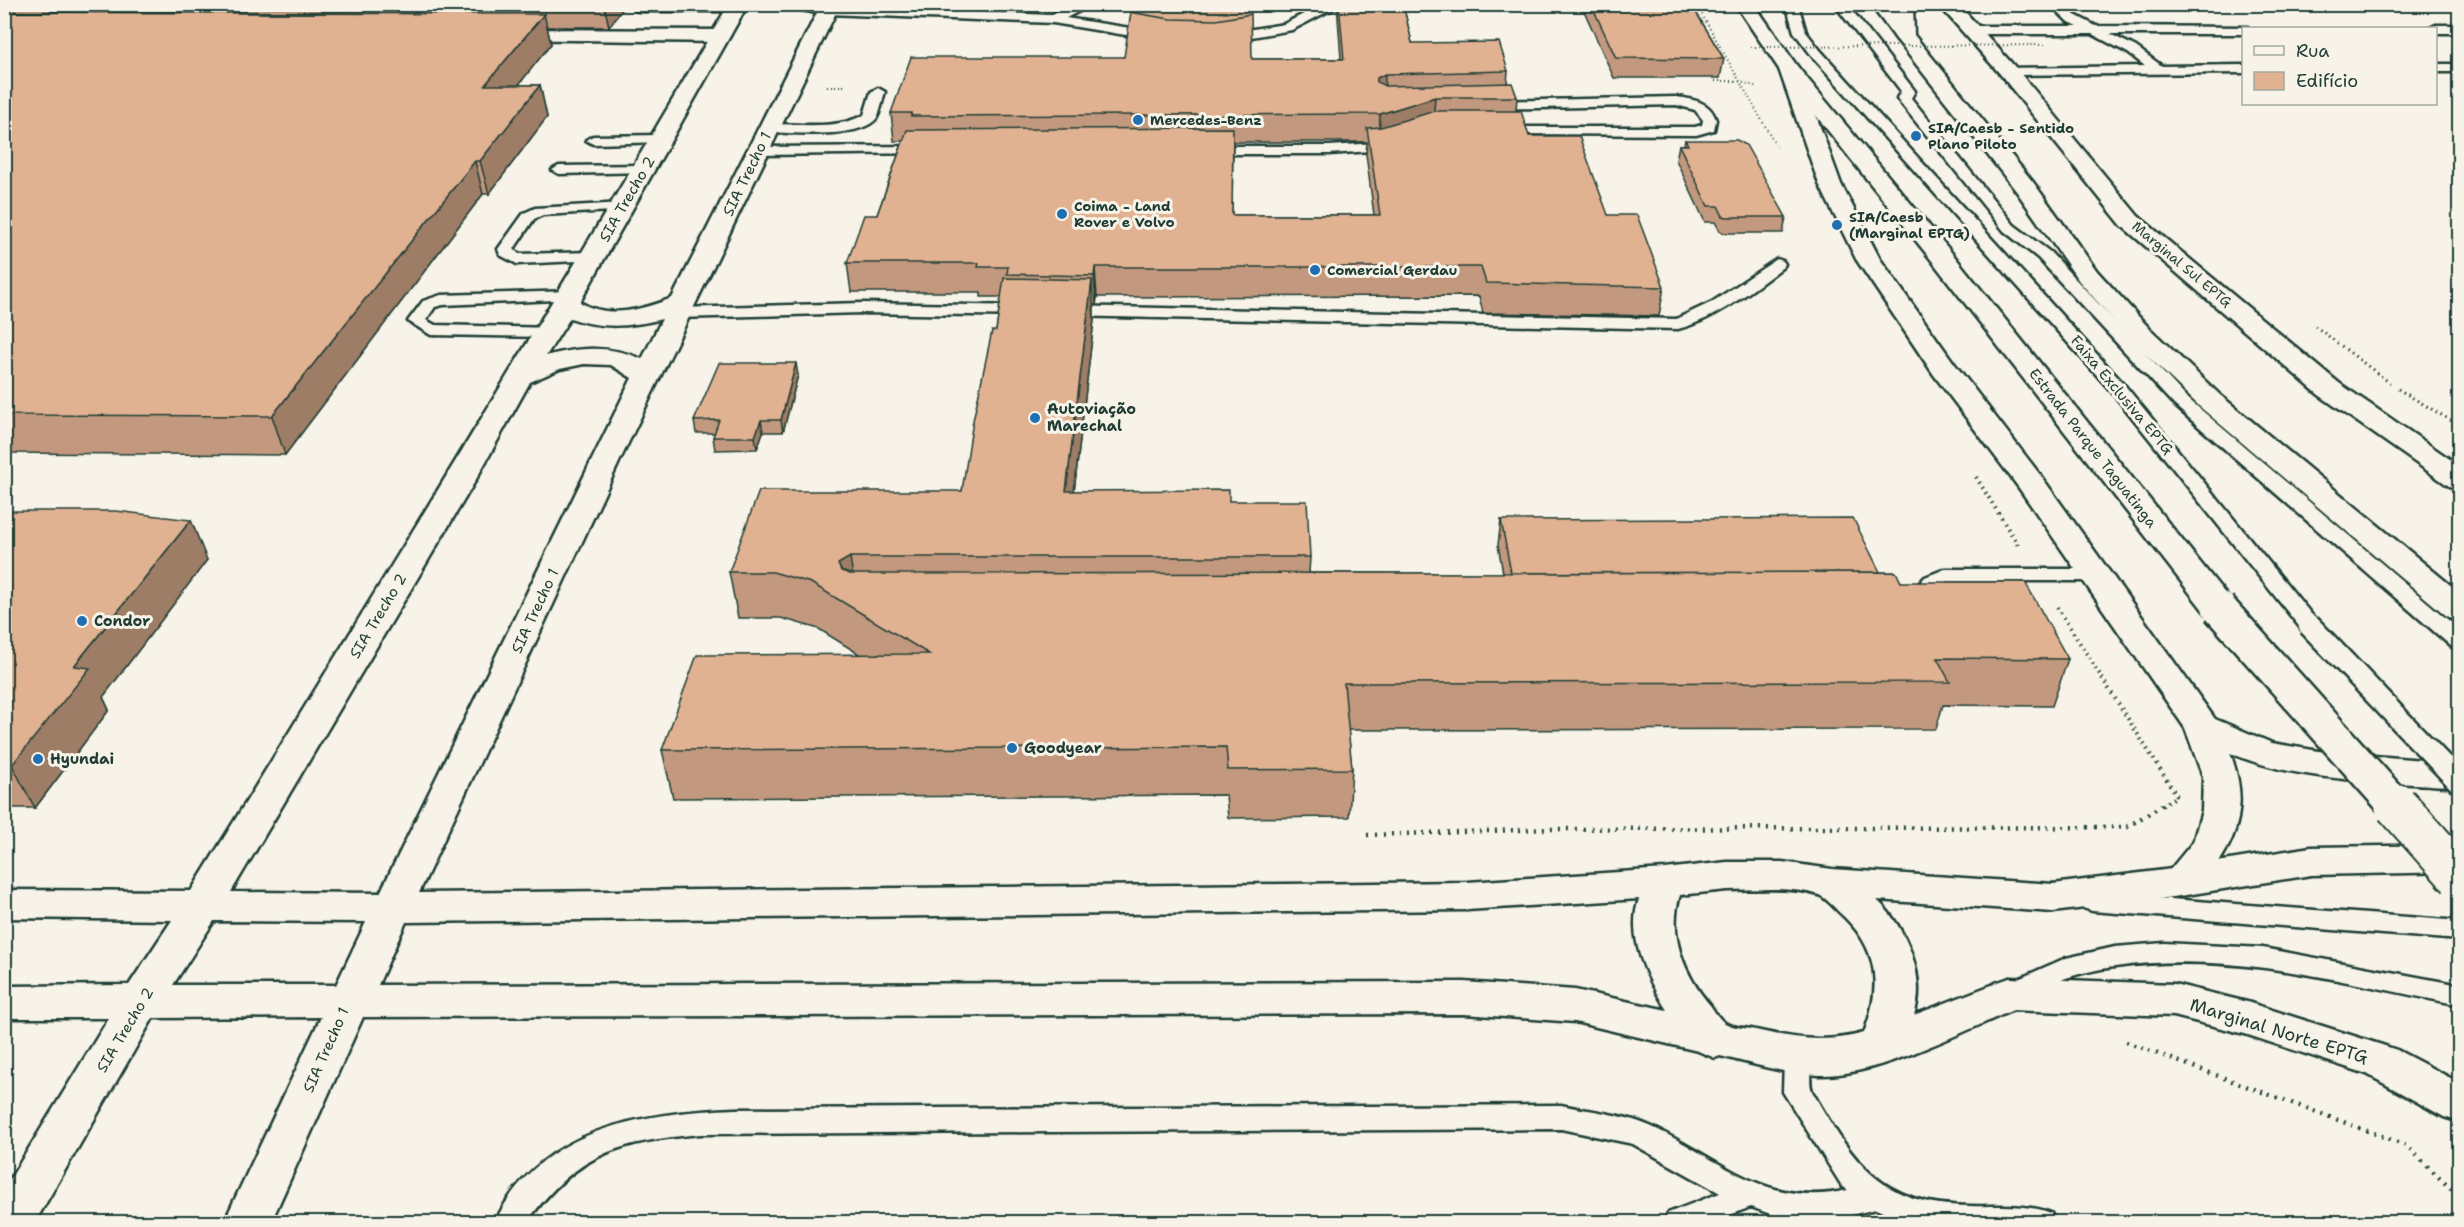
<svg xmlns="http://www.w3.org/2000/svg" width="2464" height="1227" font-family="'Shantell Sans',sans-serif">
  <style>
    .lines { fill: none; stroke-linecap: round; stroke-linejoin: round }
    .service-casing { stroke: #1f3d34; stroke-width: 5 }
    .minor-casing { stroke: #1f3d34; stroke-width: 5 }
    .secondary-casing { stroke: #1f3d34; stroke-width: 5 }
    .primary-casing { stroke: #1f3d34; stroke-width: 5 }
    .trunk-casing { stroke: #1f3d34; stroke-width: 5 }
    .motorway-casing { stroke: #1f3d34; stroke-width: 5 }
    .path-far3 { stroke: #1f3d34; stroke-width: 2; stroke-dasharray: 1 3; stroke-linecap: butt }
    .path-far2 { stroke: #1f3d34; stroke-width: 3; stroke-dasharray: 1.5 4; stroke-linecap: butt }
    .path-far1 { stroke: #1f3d34; stroke-width: 4; stroke-dasharray: 1.5 4.5; stroke-linecap: butt }
    .path { stroke: #1f3d34; stroke-width: 4.5; stroke-dasharray: 2 6; stroke-linecap: butt }
    .service { fill: #f7f3e8; fill-rule: evenodd }
    .minor { fill: #f7f3e8; fill-rule: evenodd }
    .secondary { fill: #f7f3e8; fill-rule: evenodd }
    .primary { fill: #f7f3e8; fill-rule: evenodd }
    .trunk { fill: #f7f3e8; fill-rule: evenodd }
    .motorway { fill: #f7f3e8; fill-rule: evenodd }
    .service-bridge-casing { stroke: #1f3d34; stroke-width: 26; stroke-linecap: butt }
    .motorway-bridge-far1-casing { stroke: #1f3d34; stroke-width: 38; stroke-linecap: butt }
    .motorway-bridge-casing { stroke: #1f3d34; stroke-width: 46; stroke-linecap: butt }
    .path-bridge { stroke: #1f3d34; stroke-width: 2; stroke-dasharray: 1 3; stroke-linecap: butt }
    .service-bridge { stroke: #f7f3e8; stroke-width: 21 }
    .motorway-bridge-far1 { stroke: #f7f3e8; stroke-width: 33 }
    .motorway-bridge { stroke: #f7f3e8; stroke-width: 42 }
    .wall { fill: #c2997e; stroke: #1f3d34; stroke-width: 1.5; fill-rule: evenodd }
    .shaded-wall { fill: #9e7d66; stroke: #1f3d34; stroke-width: 1.5 }
    .building { fill: #e1b292; stroke: #1f3d34; stroke-width: 1.5 }
    .poi-dot { fill: #1f6fb2; stroke: #f7f3e8; stroke-width: 2 }
    .labels { text-anchor: middle; stroke-width: 6; stroke-linejoin: round; paint-order: stroke }
    .far-poi-label { font-size: 14px; font-weight: bold; fill: #1f3d34; stroke: #f7f3e8; text-anchor: start }
    .far-street-label { font-size: 14px; fill: #1f3d34; stroke: #f7f3e8 }
    .street-label { font-size: 15px; fill: #1f3d34; stroke: #f7f3e8 }
    .poi-label { font-size: 15px; font-weight: bold; fill: #1f3d34; stroke: #f7f3e8; text-anchor: start }
    .near-street-label { font-size: 18px; fill: #1f3d34; stroke: #f7f3e8 }
  </style>
  <rect width="100%" height="100%" fill="#f7f3e8"/>
  <filter id="ink" filterUnits="userSpaceOnUse"><feTurbulence type="fractalNoise" baseFrequency=".0167" numOctaves="2"/><feDisplacementMap in="SourceGraphic" scale="12" xChannelSelector="R" yChannelSelector="G"/><feConvolveMatrix kernelMatrix="1 2 1 2 8 2 1 2 1" color-interpolation-filters="sRGB"/></filter>
  <g filter="url(#ink)">
    <g class="lines">
      <defs>
        <path id="service" d="M 635,4 L 742,4 L 744,7 L 738,11 L 639,11 L 635,10 Z
          M 1076,4 L 1093,4 L 1066,18 L 1156,32 L 1162,36 L 1156,40 L 1053,23 L 828,14 L 822,10 L 828,6 L 1051,15 Z
          M 1323,4 L 1342,4 L 1292,30 L 1223,42 L 1217,38 L 1223,34 L 1284,24 Z
          M 1786,4 L 1798,4 L 1806,32 L 1820,50 L 2123,383 L 2316,620 L 2320,625 L 2316,630 L 2302,630 L 2111,391 L 1812,56 L 1794,32 Z
          M 1834,4 L 1847,4 L 1915,91 L 1911,98 L 2014,225 L 2050,252 L 2186,397 L 2460,630 L 2460,648 L 2452,647 L 2174,405 L 2038,258 L 2004,231 L 1899,101 L 1897,98 L 1901,91 Z
          M 2050,4 L 2063,4 L 2075,15 L 2096,26 L 2248,27 L 2244,28 L 2244,34 L 2110,34 L 2136,47 L 2162,66 L 2244,65 L 2244,73 L 2008,75 L 2003,74 L 2003,68 L 2145,66 L 2128,53 L 2092,34 L 1969,34 L 1963,30 L 1969,26 L 2078,26 L 2067,21 Z
          M 2436,25 L 2460,25 L 2460,33 L 2436,33 L 2436,28 L 2430,28 Z
          M 2436,64 L 2460,64 L 2460,72 L 2436,72 Z
          M 878,88 L 885,92 C 882,100 881,112 876,119 C 859,139 794,133 770,132 L 763,128 L 770,124 C 801,124 836,130 864,115 L 871,92 Z
          M 1676,97 C 1693,99 1711,102 1716,120 L 1714,130 L 1696,135 L 1500,134 L 1495,133 L 1495,127 L 1695,127 L 1702,125 L 1703,120 L 1695,110 L 1676,105 L 1489,109 L 1482,105 L 1489,101 Z
          M 662,135 L 669,139 L 667,142 L 593,144 L 586,140 L 593,136 Z
          M 1394,142 L 1399,143 L 1399,149 L 1329,154 L 1207,154 L 1200,150 L 1207,146 L 1329,146 Z
          M 927,146 L 934,150 L 932,153 L 759,155 L 752,151 L 759,147 Z
          M 644,165 L 649,166 L 651,169 L 649,172 L 559,174 L 552,170 L 559,166 Z
          M 624,203 L 631,207 L 629,210 L 543,215 L 534,219 L 514,249 L 519,254 L 593,252 L 599,254 L 601,257 L 599,260 L 517,264 L 500,255 L 498,249 L 524,213 L 535,208 Z
          M 1777,259 L 1783,261 L 1785,264 L 1783,267 C 1751,291 1717,319 1678,329 L 1065,316 L 1057,311 L 1065,306 L 1676,319 L 1712,302 Z
          M 571,291 L 577,293 L 579,296 L 577,299 L 443,305 L 435,307 L 426,320 L 435,325 L 554,328 L 556,332 L 548,337 L 431,335 L 408,321 L 423,301 L 441,295 Z
          M 862,303 L 1027,306 L 1035,311 L 1027,316 L 862,313 L 677,318 L 669,313 L 677,308 Z
          M 1945,569 L 2095,569 L 2102,571 L 2105,575 L 2102,579 L 2095,581 L 1948,581 L 1939,585 L 1917,608 L 1903,608 L 1900,604 L 1925,577 Z
          M 2092,893 L 2460,921 L 2460,940 L 2092,911 L 2083,908 L 2079,902 L 2083,896 Z
          M 2164,943 L 2263,948 L 2460,985 L 2460,1005 C 2347,983 2230,950 2115,967 C 2099,969 2081,973 2066,978 C 2049,985 2034,996 2016,1001 L 2007,998 L 2003,991 L 2007,984 L 2066,958 L 2115,947 Z
          M 1798,1046 L 1808,1049 C 1815,1063 1806,1081 1813,1093 C 1854,1164 1881,1205 1969,1206 C 1997,1207 2024,1203 2051,1213 L 2055,1222 L 1903,1222 L 1876,1209 L 1826,1221 L 1787,1220 L 1751,1207 L 1711,1222 L 1664,1222 L 1668,1213 L 1720,1193 L 1633,1144 L 1561,1129 L 701,1134 C 619,1141 576,1154 527,1222 L 495,1222 C 540,1128 641,1113 735,1109 L 1561,1105 C 1589,1111 1623,1114 1650,1126 C 1720,1158 1765,1209 1848,1190 L 1842,1186 L 1783,1092 L 1784,1057 L 1788,1049 Z"/>
        <path id="minor" d="M 504,29 L 720,30 L 730,36 L 720,42 L 497,39 L 494,35 Z"/>
        <path id="secondary" d="M 729,4 L 748,4 L 580,302 C 608,320 644,309 672,298 L 817,13 L 791,8 L 789,4 L 840,4 L 621,458 L 419,893 L 1467,882 L 1665,869 L 1727,862 L 1782,862 L 1832,869 L 2053,884 L 2067,888 L 2073,898 L 2067,908 L 2053,912 L 1877,900 C 1906,927 1927,977 1914,1015 L 2010,978 L 2025,983 L 2031,994 L 2025,1005 C 1972,1027 1893,1068 1839,1074 C 1799,1079 1759,1065 1720,1056 L 1715,1058 L 1698,1051 L 1575,1022 L 1464,1014 L 363,1017 L 271,1222 L 224,1222 L 321,1017 L 153,1018 L 35,1222 L 4,1222 L 4,1189 L 109,1018 L 4,1018 L 4,986 L 129,985 L 172,920 L 4,918 L 4,890 L 191,891 C 373,597 554,303 729,4 ZM 570,318 C 602,329 629,327 662,319 L 642,359 C 609,345 580,347 546,356 ZM 584,364 L 611,365 L 632,378 L 380,893 L 231,892 L 474,483 L 530,382 L 560,369 ZM 1727,890 C 1756,890 1790,886 1819,895 C 1826,898 1834,907 1840,913 C 1879,948 1882,986 1864,1033 C 1824,1044 1791,1038 1751,1029 C 1744,1028 1731,1027 1725,1023 C 1719,1019 1714,1011 1710,1005 C 1685,976 1667,934 1680,895 ZM 1639,899 C 1626,937 1647,978 1667,1010 L 1575,990 L 1464,982 L 378,985 L 406,922 L 1467,910 ZM 214,921 L 366,922 L 336,985 L 173,985 Z"/>
        <path id="primary" d="M 1938,4 L 1958,4 L 2015,67 L 2138,216 L 2339,383 L 2460,466 L 2460,489 L 2449,486 L 2319,395 L 2122,226 L 2001,75 Z
          M 2460,845 L 2458,872 L 2311,875 L 2180,896 L 2053,912 L 2039,908 L 2033,898 L 2039,888 L 2053,884 L 2180,868 L 2311,847 Z
          M 2010,978 L 2174,984 L 2247,1002 L 2382,1045 L 2397,1050 L 2460,1083 L 2460,1122 L 2444,1117 L 2367,1074 L 2245,1034 L 2174,1016 L 2010,1010 L 1995,1005 L 1989,994 L 1995,983 Z"/>
        <path id="trunk" d="M 1735,4 L 1754,4 L 1799,69 L 1841,184 L 1880,259 L 1954,363 L 2041,476 L 2215,719 L 2272,743 L 2325,752 L 2460,763 L 2460,787 C 2384,781 2300,783 2230,753 C 2248,799 2241,837 2209,875 C 2194,892 2190,899 2166,892 L 2160,882 L 2193,842 L 2202,811 L 2203,777 L 2185,728 L 2019,488 L 1934,375 L 1856,259 L 1819,184 L 1779,69 Z
          M 1870,4 L 1889,4 L 1914,36 L 1911,40 L 1897,40 Z"/>
        <path id="motorway" d="M 1895,4 L 1913,4 L 1914,35 L 2033,182 L 2097,271 L 2149,328 L 2220,395 L 2460,593 L 2460,620 L 2448,617 L 2200,407 L 2131,340 L 2079,281 L 2017,192 L 1897,40 L 1894,36 Z
          M 1789,63 L 1796,65 L 1947,247 L 2231,601 L 2235,608 L 2231,615 L 2219,618 L 2207,615 L 1929,257 L 1782,73 L 1779,69 L 1782,65 Z"/>
      </defs>
      <!-- service casing -->
      <use href="#service" class="service-casing"/>
      <!-- minor casing -->
      <use href="#minor" class="minor-casing"/>
      <!-- secondary casing -->
      <use href="#secondary" class="secondary-casing"/>
      <!-- primary casing -->
      <use href="#primary" class="primary-casing"/>
      <!-- trunk casing -->
      <use href="#trunk" class="trunk-casing"/>
      <!-- motorway casing -->
      <use href="#motorway" class="motorway-casing"/>
      <!-- path-far3 -->
      <path class="path-far3" d="M 1696,4 L 1777,147
        M 1715,81 L 1738,81 L 1758,87
        M 827,86 L 847,86"/>
      <!-- path-far2 -->
      <path class="path-far2" d="M 2315,326 L 2390,383
        M 2398,389 L 2460,426"/>
      <!-- path-far1 -->
      <path class="path-far1" d="M 1976,477 L 2018,545
        M 2057,607 L 2177,796 L 2160,807"/>
      <!-- path -->
      <path class="path" d="M 1367,835 L 1552,829 L 2127,827 L 2162,805
        M 2126,1042 L 2406,1145 L 2460,1198"/>
      <!-- service -->
      <use href="#service" class="service"/>
      <!-- minor -->
      <use href="#minor" class="minor"/>
      <!-- secondary -->
      <use href="#secondary" class="secondary"/>
      <!-- primary -->
      <use href="#primary" class="primary"/>
      <!-- trunk -->
      <use href="#trunk" class="trunk"/>
      <!-- motorway -->
      <use href="#motorway" class="motorway"/>
      <defs>
        <path id="service-bridge" d="M 2309,625 L 2460,783"/>
        <path id="motorway-bridge-far1" d="M 2219,608 L 2397,807"/>
        <path id="motorway-bridge" d="M 2396,805 L 2460,877"/>
      </defs>
      <!-- service-bridge casing -->
      <use href="#service-bridge" class="service-bridge-casing"/>
      <!-- motorway-bridge-far1 casing -->
      <use href="#motorway-bridge-far1" class="motorway-bridge-far1-casing"/>
      <!-- motorway-bridge casing -->
      <use href="#motorway-bridge" class="motorway-bridge-casing"/>
      <!-- path-bridge -->
      <path class="path-bridge" d="M 1751,47 L 2046,45"/>
      <!-- service-bridge -->
      <use href="#service-bridge" class="service-bridge"/>
      <!-- motorway-bridge-far1 -->
      <use href="#motorway-bridge-far1" class="motorway-bridge-far1"/>
      <!-- motorway-bridge -->
      <use href="#motorway-bridge" class="motorway-bridge"/>
    </g>
    <!-- wall -->
    <path class="wall" d="M 4,4 L 626,4 L 609,27 L 547,27 L 551,44 L 518,85 L 540,85 L 547,117 L 489,194 L 483,194 L 285,455 L 4,453 Z
      M 1337,4 L 1403,4 L 1412,43 L 1508,71 L 1507,84 L 1517,97 L 1516,111 L 1529,136 L 1608,215 L 1664,287 L 1659,316 L 1483,313 L 1479,296 L 1097,297 L 1096,305 L 1094,305 L 1094,320 L 1074,491 L 1229,501 L 1310,557 L 1309,573 L 1503,573 L 1498,545 L 1501,520 L 1880,572 L 1901,582 L 2068,659 L 2052,706 L 1943,705 L 1936,729 L 1348,730 L 1352,769 L 1349,817 L 1228,818 L 1226,795 L 673,798 L 662,750 L 859,654 L 819,629 L 781,618 L 738,618 L 729,572 L 962,491 L 996,331 L 1001,297 L 981,297 L 981,292 L 851,292 L 847,263 L 877,215 L 903,141 L 894,141 L 891,113 L 1124,57 L 1252,59 L 1341,59 ZM 1233,142 L 1367,142 L 1366,154 L 1374,215 L 1232,215 Z
      M 1581,4 L 1691,4 L 1724,59 L 1720,78 L 1614,78 Z
      M 1685,140 L 1786,217 L 1783,233 L 1724,233 L 1720,231 L 1715,222 L 1705,222 L 1676,160 L 1679,145 L 1684,145 Z
      M 798,375 L 783,432 L 763,432 L 757,449 L 715,450 L 713,437 L 715,433 L 696,433 L 694,421 Z
      M 4,511 L 207,560 L 103,697 L 109,710 L 35,808 L 4,808 Z"/>
    <!-- shaded-wall -->
    <path class="shaded-wall" d="M 604,4 L 626,4 L 609,27 Z
      M 544,14 L 551,44 L 493,117 L 485,85 Z
      M 1385,74 L 1384,101 L 1376,105 L 1377,78 Z
      M 540,85 L 547,117 L 489,194 L 480,161 Z
      M 1435,97 L 1433,125 L 1379,142 L 1380,114 Z
      M 475,161 L 483,194 L 285,455 L 272,416 Z
      M 1095,267 L 1097,297 L 1096,305 L 1094,276 Z
      M 1092,280 L 1094,320 L 1069,535 L 1066,491 Z
      M 796,363 L 798,375 L 783,432 L 781,420 Z
      M 761,420 L 763,432 L 757,449 L 755,437 Z
      M 191,520 L 207,560 L 103,697 L 109,710 L 35,808 L 12,765 L 74,666 Z
      M 850,557 L 857,603 L 838,564 Z"/>
    <!-- building -->
    <path class="building" d="M 1135,4 L 1251,4 L 1251,14 L 1216,20 L 1170,19 L 1134,13 Z
      M 1339,4 L 1403,4 L 1412,43 L 1499,42 L 1508,71 L 1385,74 L 1377,78 L 1377,82 L 1385,86 L 1512,83 L 1517,97 L 1435,97 L 1380,114 L 911,116 L 912,113 L 891,113 L 911,57 L 1124,57 L 1131,12 L 1170,19 L 1216,20 L 1251,14 L 1252,59 L 1344,59 Z
      M 1591,4 L 1691,4 L 1724,59 L 1616,58 Z
      M 4,12 L 544,14 L 485,85 L 540,85 L 480,161 L 475,161 L 272,416 L 4,415 Z
      M 1435,111 L 1521,111 L 1529,136 L 1579,136 L 1608,215 L 1637,215 L 1664,287 L 1486,283 L 1481,267 L 1095,267 L 1094,276 L 1007,274 L 1008,267 L 978,267 L 979,263 L 847,263 L 864,215 L 877,215 L 907,130 L 1233,128 L 1232,215 L 1380,215 L 1367,128 L 1381,127 Z
      M 1685,140 L 1737,140 L 1746,145 L 1786,217 L 1727,217 L 1723,216 L 1718,206 L 1708,206 L 1679,145 L 1688,145 Z
      M 1004,278 L 1092,280 L 1066,491 L 1229,490 L 1229,501 L 1307,501 L 1310,557 L 850,557 L 838,564 L 841,571 L 850,574 L 1896,572 L 1901,582 L 2025,582 L 2068,659 L 1937,658 L 1950,682 L 1344,683 L 1352,769 L 1228,770 L 1226,747 L 662,750 L 697,655 L 929,654 L 811,583 L 773,572 L 729,572 L 759,491 L 962,491 L 973,421 L 992,331 L 996,331 Z
      M 719,363 L 796,363 L 781,420 L 761,420 L 755,437 L 713,437 L 719,420 L 694,421 Z
      M 4,511 L 116,511 L 191,520 L 74,666 L 90,668 L 12,765 L 4,765 Z
      M 1853,518 L 1880,572 L 1511,573 L 1501,520 Z"/>
  </g>
  <!-- markers -->
  <g class="poi-dot">
    <circle cx="1138" cy="120" r="6"/>
    <circle cx="1916" cy="136" r="6"/>
    <circle cx="1062" cy="214" r="6"/>
    <circle cx="1837" cy="225" r="6"/>
    <circle cx="1315" cy="270" r="6"/>
    <circle cx="1035" cy="418" r="6"/>
    <circle cx="82" cy="621" r="6"/>
    <circle cx="1012" cy="748" r="6"/>
    <circle cx="38" cy="759" r="6"/>
  </g>
  <g class="labels">
    <!-- far-poi labels -->
    <g class="far-poi-label">
      <text x="1150" y="125">Mercedes-Benz</text>
      <text x="1928" y="133">SIA/Caesb - Sentido<tspan x="1928" dy="16">Plano Piloto</tspan></text>
      <text x="1074" y="211">Coima - Land<tspan x="1074" dy="16">Rover e Volvo</tspan></text>
      <text x="1849" y="222">SIA/Caesb<tspan x="1849" dy="16">(Marginal EPTG)</tspan></text>
      <text x="1327" y="275">Comercial Gerdau</text>
    </g>
    <!-- far-street labels -->
    <g class="far-street-label">
      <text transform="translate(2182 264) rotate(40)" y="5">Marginal Sul EPTG</text>
    </g>
    <!-- street labels -->
    <g class="street-label">
      <text transform="translate(747 174) rotate(-64)" y="5">SIA Trecho 1</text>
      <text transform="translate(627 199) rotate(-60)" y="5">SIA Trecho 2</text>
      <text transform="translate(2122 395) rotate(50)" y="5">Faixa Exclusiva EPTG</text>
      <text transform="translate(2093 448) rotate(52)" y="5">Estrada Parque Taguatinga</text>
      <text transform="translate(535 611) rotate(-65)" y="5">SIA Trecho 1</text>
      <text transform="translate(378 616) rotate(-59)" y="5">SIA Trecho 2</text>
      <text transform="translate(125 1030) rotate(-59)" y="5">SIA Trecho 2</text>
      <text transform="translate(326 1050) rotate(-66)" y="5">SIA Trecho 1</text>
    </g>
    <!-- poi labels -->
    <g class="poi-label">
      <text x="1047" y="414">Autoviação<tspan x="1047" dy="17">Marechal</tspan></text>
      <text x="94" y="626">Condor</text>
      <text x="1024" y="753">Goodyear</text>
      <text x="50" y="764">Hyundai</text>
    </g>
    <!-- near-street labels -->
    <g class="near-street-label">
      <text transform="translate(2279 1031) rotate(17)" y="6">Marginal Norte EPTG</text>
    </g>
  </g>
  <!-- margin -->
  <rect width="2464" height="1227" fill="none" stroke="#f7f3e8" stroke-width="24"/>
  <rect x="12" y="12" width="2440" height="1203" fill="none" stroke="#1f3d34" stroke-width="2" filter="url(#ink)"/>
  <!-- legend -->
  <rect x="2242" y="27" width="195" height="78" fill="#f7f3e8" stroke="#a1aaa0" stroke-width="1.5"/>
  <rect x="2254" y="46" width="30" height="9" fill="#f7f3e8" stroke="#a1aaa0" stroke-width="1.5"/>
  <text x="2296" y="57" font-size="18" fill="#1f3d34">Rua</text>
  <rect x="2254" y="72" width="30" height="18" fill="#e1b292" stroke="#a1aaa0" stroke-width="1.5"/>
  <text x="2296" y="87" font-size="18" fill="#1f3d34">Edifício</text>
</svg>
